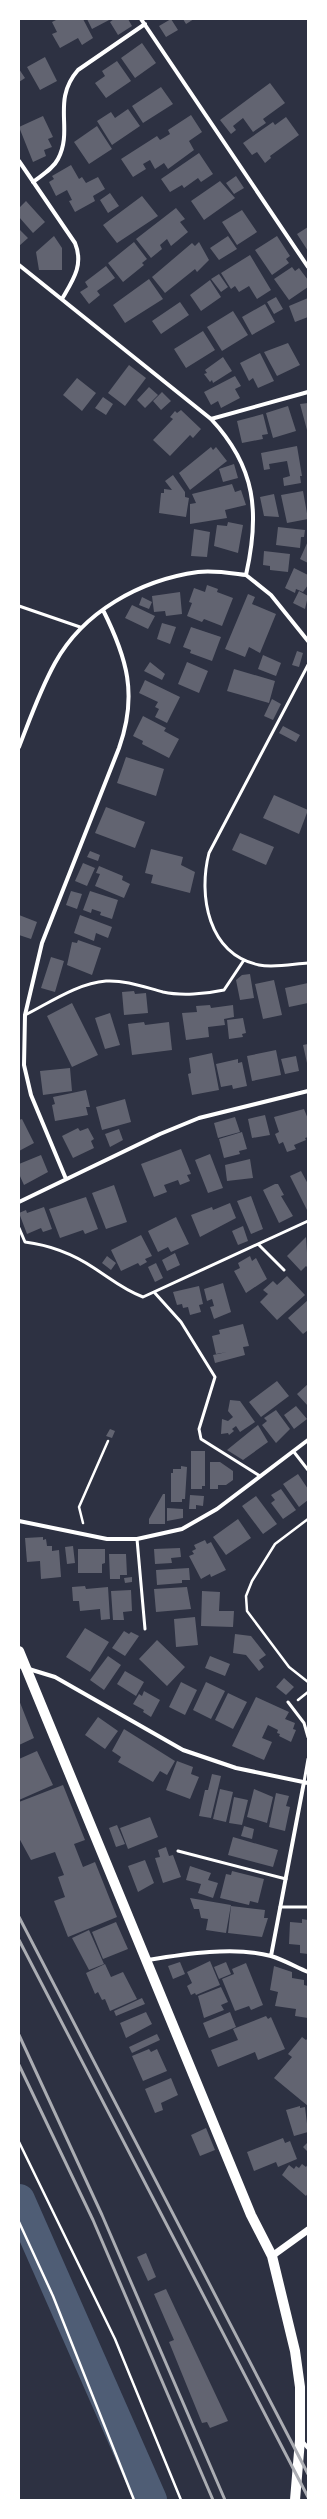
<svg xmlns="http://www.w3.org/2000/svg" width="327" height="2519" font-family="'Times New Roman',serif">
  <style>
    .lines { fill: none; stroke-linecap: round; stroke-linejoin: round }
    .river { stroke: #4f5d75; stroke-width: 32 }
    .building { fill: #626471 }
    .path { stroke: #fff; stroke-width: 2.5 }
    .service { stroke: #fff; stroke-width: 3 }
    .minor { stroke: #fff; stroke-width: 4 }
    .tertiary { stroke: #fff; stroke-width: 7 }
    .primary { stroke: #fff; stroke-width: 10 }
    .rail { stroke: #abadb3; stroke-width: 3 }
  </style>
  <rect width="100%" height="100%" fill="#2d3142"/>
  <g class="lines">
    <!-- river -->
    <path class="river" d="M 19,2200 L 151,2500"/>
  </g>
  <!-- building -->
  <path class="building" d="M 58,19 L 83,19 L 93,38 L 82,45 L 78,38 L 60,48 L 52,34 L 57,32 L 52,22 Z
    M 87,19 L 111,19 L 92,29 Z
    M 114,19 L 128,19 L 132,26 L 118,35 L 110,22 Z
    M 171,19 L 178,30 L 166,37 L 159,26 Z
    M 183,19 L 194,19 L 186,24 Z
    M 142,43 L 156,63 L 135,78 L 121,58 Z
    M 45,57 L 57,81 L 40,90 L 27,67 Z
    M 117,61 L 131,81 L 106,98 L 95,83 L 105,76 L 102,71 Z
    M 19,69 L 25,78 L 19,82 Z
    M 270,83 L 285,103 L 263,119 L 266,123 L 253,132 L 243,118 L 233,126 L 236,130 L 231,134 L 220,120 Z
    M 161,87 L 173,104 L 143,123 L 132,106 Z
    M 128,109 L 140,126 L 112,145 L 97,121 L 111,112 L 115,118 Z
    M 191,115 L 202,132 L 189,141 L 194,150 L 168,169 L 164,163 L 155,169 L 150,160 L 143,164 L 146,169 L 133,177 L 121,159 L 157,136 L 160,140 L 170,134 L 168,130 Z
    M 43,116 L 53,137 L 48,139 L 52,147 L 44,150 L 46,156 L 33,162 L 19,127 Z
    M 286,117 L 299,135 L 270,156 L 271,158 L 265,163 L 257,152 L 252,155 L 243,143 L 273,122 L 275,125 Z
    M 97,126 L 112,149 L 89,164 L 74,142 Z
    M 199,153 L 213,174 L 201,182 L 198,178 L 184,188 L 182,185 L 170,192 L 161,179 Z
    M 71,165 L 79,179 L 82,177 L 86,183 L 98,177 L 105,189 L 93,196 L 95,201 L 75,212 L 69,201 L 72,200 L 67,190 L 56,196 L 49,182 L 54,179 L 52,176 Z
    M 236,176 L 244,188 L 234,194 L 226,183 Z
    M 220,181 L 235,198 L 204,220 L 191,201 Z
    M 110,193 L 119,206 L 108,213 L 100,200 Z
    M 142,196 L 158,216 L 117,243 L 103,225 Z
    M 26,201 L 45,222 L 33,233 L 19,217 L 19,208 Z
    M 176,208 L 185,219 L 180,222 L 188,232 L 171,246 L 167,239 L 160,245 L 162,249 L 151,258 L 136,239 Z
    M 242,210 L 257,232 L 237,245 L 222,222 Z
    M 308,227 L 308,251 L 297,234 Z
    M 19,229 L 28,238 L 19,246 Z
    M 54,236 L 62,248 L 62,270 L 39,270 L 36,252 Z
    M 228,236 L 237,249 L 219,260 L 210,248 Z
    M 277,236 L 290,256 L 286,259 L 289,263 L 272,275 L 255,250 Z
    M 134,242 L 147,259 L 142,263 L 144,265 L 123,282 L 108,263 Z
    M 199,242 L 209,260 L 197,272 L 195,269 L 165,293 L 152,277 L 192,243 L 195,246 Z
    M 250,255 L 271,290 L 257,299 L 249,286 L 239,292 L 235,286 L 231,289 L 221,273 Z
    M 106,266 L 115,278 L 97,291 L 100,295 L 89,304 L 80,292 L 88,287 L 85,282 Z
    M 292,267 L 295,271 L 299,268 L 308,280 L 308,287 L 289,300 L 274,279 Z
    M 219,274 L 228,287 L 221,292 L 211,279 Z
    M 149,279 L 163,299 L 125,323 L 113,305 Z
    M 210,280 L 221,297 L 201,311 L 190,295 Z
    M 276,297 L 283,309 L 274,314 L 267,302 Z
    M 308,298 L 308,317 L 295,322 L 289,306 Z
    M 180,302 L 189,315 L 161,334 L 152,321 Z
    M 265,304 L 275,322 L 252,335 L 242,317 Z
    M 233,311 L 248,335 L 222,351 L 207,327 Z
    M 203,331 L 215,350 L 186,368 L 174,349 Z
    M 288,343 L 300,365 L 277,376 L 264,352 Z
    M 260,353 L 274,381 L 258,388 L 253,378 L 249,381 L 240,363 Z
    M 223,357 L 232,371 L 213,383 L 212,380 L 210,382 L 204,374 L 207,373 L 205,370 Z
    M 129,365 L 146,378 L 125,406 L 108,393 Z
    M 235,376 L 241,386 L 235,389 L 240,398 L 221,408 L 218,401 L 211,405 L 204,392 Z
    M 77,378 L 96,393 L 82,411 L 63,395 Z
    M 149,387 L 158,395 L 145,408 L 137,400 Z
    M 162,392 L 171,401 L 161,410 L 153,401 Z
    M 103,397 L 113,404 L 106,415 L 95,408 Z
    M 308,403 L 308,430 L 307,430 L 300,404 Z
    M 288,406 L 296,431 L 273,438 L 266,413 Z
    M 181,410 L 201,429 L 193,438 L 190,435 L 170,456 L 153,440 L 173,419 L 170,417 L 175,411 L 177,413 Z
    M 263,414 L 268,434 L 262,435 L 263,439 L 242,443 L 237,421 Z
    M 297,446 L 302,476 L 300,476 L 301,483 L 284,486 L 283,478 L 290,476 L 287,461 L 269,464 L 270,469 L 264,470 L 261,453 Z
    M 211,447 L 213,450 L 216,447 L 227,461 L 190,490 L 179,473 Z
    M 234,464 L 238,478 L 223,482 L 219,469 Z
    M 173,475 L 185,492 L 185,497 L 189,498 L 186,517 L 159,513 L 161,493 L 164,493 L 164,489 L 172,490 L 165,481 Z
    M 232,484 L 235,492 L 241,490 L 246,505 L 225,510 L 227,518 L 190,524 L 190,504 L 196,503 L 192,494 Z
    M 303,491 L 308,519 L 287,523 L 281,495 Z
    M 274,494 L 279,517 L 264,516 L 260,497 Z
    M 228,522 L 243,525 L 238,553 L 214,546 L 217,525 L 227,526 Z
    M 278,527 L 305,530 L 304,537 L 301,537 L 300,548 L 276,545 Z
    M 194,529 L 210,532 L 207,557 L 191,556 Z
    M 308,541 L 308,563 L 300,559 Z
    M 264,551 L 290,554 L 288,572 L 270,570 L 270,566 L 263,565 Z
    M 294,568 L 308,575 L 308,585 L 303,592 L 296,589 L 295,593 L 285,588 Z
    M 207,585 L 218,589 L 217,592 L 233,598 L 222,626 L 204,619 L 202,622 L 187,616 L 192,603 L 189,602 L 194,588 L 205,592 Z
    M 299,591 L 308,596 L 305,609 L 293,603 Z
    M 180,592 L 182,614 L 166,616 L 165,611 L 154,612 L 152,596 Z
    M 248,594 L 255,597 L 252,604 L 276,614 L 260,653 L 249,647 L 245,657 L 225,649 Z
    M 142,597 L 152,602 L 149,609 L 139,605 Z
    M 132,605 L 155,616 L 148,629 L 125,618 Z
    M 162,623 L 176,627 L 170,644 L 157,639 Z
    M 191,627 L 221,637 L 212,661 L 190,653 L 191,650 L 183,647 Z
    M 297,651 L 303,653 L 299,667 L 292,665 Z
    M 263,655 L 281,663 L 276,676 L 258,669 Z
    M 150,662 L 165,674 L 162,680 L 144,671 Z
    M 187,662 L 208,671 L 199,693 L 178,684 Z
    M 234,669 L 275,681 L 269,703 L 227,691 Z
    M 145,680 L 180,697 L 167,723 L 155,717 L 159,709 L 155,707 L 158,702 L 139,693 Z
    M 272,699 L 281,704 L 273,720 L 264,716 Z
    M 143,716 L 166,728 L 164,731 L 179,739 L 169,758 L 142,744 L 143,741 L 133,736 Z
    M 283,726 L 300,735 L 296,742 L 279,733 Z
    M 126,757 L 164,769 L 156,796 L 117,783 Z
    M 274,795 L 308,810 L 299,834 L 263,818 Z
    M 106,807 L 145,822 L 135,848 L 95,833 Z
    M 240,833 L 274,847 L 266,865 L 232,850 Z
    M 151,849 L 183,857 L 181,865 L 195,872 L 190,893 L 151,883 L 153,875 L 145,873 Z
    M 90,851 L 100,855 L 98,861 L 87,857 Z
    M 83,863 L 95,868 L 87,886 L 75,881 Z
    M 99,866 L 123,876 L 122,880 L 130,884 L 124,898 L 95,886 L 100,874 L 96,873 Z
    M 71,891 L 82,894 L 77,909 L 66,905 Z
    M 90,891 L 118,900 L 112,919 L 100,915 L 101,912 L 92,909 L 91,913 L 83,910 Z
    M 19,915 L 37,922 L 31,939 L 19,935 Z
    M 80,915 L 112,927 L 108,938 L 96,933 L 94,941 L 74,933 Z
    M 78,940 L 101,948 L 92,975 L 67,965 L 72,942 L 77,943 Z
    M 51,957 L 64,961 L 55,992 L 41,988 Z
    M 250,974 L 254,998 L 240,1000 L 236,980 L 242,975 Z
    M 274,980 L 282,1015 L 263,1019 L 255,984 Z
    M 308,983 L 308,1003 L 289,1007 L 285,988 Z
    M 134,991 L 135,994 L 146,993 L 148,1013 L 124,1015 L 122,992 Z
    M 72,1003 L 98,1055 L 72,1067 L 47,1016 Z
    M 210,1005 L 211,1008 L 233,1005 L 234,1017 L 224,1019 L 225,1025 L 208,1027 L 209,1037 L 186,1040 L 182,1013 L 197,1012 L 196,1006 Z
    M 110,1013 L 120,1045 L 105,1049 L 95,1018 Z
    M 243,1018 L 246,1033 L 242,1034 L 243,1037 L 229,1039 L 227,1020 Z
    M 144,1022 L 145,1025 L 169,1022 L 172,1050 L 132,1055 L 128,1024 Z
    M 308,1044 L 308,1063 L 307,1063 L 303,1045 Z
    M 276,1050 L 281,1075 L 252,1081 L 247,1056 Z
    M 212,1053 L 219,1090 L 192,1095 L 188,1074 L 191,1073 L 189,1058 Z
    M 296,1056 L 299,1071 L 285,1074 L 281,1059 Z
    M 238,1059 L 238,1063 L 242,1062 L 247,1086 L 233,1089 L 232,1085 L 221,1087 L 216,1064 Z
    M 70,1068 L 72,1091 L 43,1095 L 40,1071 Z
    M 86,1090 L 90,1107 L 86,1107 L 88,1115 L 55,1121 L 52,1105 L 55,1104 L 53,1097 Z
    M 125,1099 L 131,1122 L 102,1130 L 96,1107 Z
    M 304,1109 L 308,1119 L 308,1137 L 305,1138 L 306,1140 L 294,1145 L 296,1149 L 287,1152 L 283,1142 L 279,1144 L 275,1134 L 279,1132 L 274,1117 Z
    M 265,1115 L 270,1135 L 252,1138 L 248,1119 Z
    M 235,1117 L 240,1132 L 218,1138 L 214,1123 Z
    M 22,1119 L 34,1143 L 19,1151 L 19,1120 Z
    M 78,1128 L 80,1131 L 88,1128 L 94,1139 L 91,1141 L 94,1148 L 73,1158 L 62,1136 Z
    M 119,1129 L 123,1140 L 110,1147 L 105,1134 Z
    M 242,1132 L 247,1149 L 239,1151 L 240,1154 L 224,1158 L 219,1139 Z
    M 181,1149 L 191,1174 L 187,1175 L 190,1181 L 180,1185 L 178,1180 L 164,1185 L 167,1192 L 154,1197 L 141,1164 Z
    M 210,1154 L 223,1188 L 208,1193 L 195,1160 Z
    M 41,1155 L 48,1172 L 24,1185 L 19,1174 L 19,1164 Z
    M 250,1159 L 253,1178 L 227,1181 L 225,1165 Z
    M 301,1171 L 308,1184 L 307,1210 L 290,1176 Z
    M 275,1184 L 278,1184 L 284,1195 L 281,1196 L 293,1216 L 279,1223 L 263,1190 Z
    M 114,1185 L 127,1222 L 106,1229 L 92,1193 Z
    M 251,1196 L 263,1229 L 251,1234 L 237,1201 Z
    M 86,1197 L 98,1229 L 85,1234 L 83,1230 L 60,1238 L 49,1209 Z
    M 230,1203 L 236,1218 L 200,1237 L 191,1215 L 212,1207 L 213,1210 Z
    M 44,1207 L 52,1229 L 43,1232 L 41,1228 L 27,1234 L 19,1213 L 26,1210 L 27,1213 Z
    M 176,1217 L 189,1244 L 171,1252 L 168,1247 L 158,1252 L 148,1231 Z
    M 243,1226 L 248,1241 L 238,1245 L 232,1231 Z
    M 141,1235 L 152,1256 L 145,1259 L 147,1262 L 140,1266 L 138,1263 L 121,1271 L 111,1250 Z
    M 306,1237 L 308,1268 L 306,1266 L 301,1271 L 287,1256 Z
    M 175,1253 L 180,1265 L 167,1271 L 162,1260 Z
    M 107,1256 L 116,1263 L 111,1270 L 102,1263 Z
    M 250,1256 L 252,1261 L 256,1258 L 267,1279 L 246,1293 L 234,1271 L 240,1268 L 238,1263 Z
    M 156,1263 L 163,1278 L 155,1282 L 148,1267 Z
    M 287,1276 L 305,1295 L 277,1320 L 260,1302 L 268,1294 L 263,1290 L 273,1281 L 277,1285 Z
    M 223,1283 L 231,1312 L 214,1319 L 210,1307 L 214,1306 L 212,1299 L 207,1301 L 204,1289 Z
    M 199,1286 L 203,1304 L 199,1305 L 201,1312 L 190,1315 L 188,1307 L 183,1308 L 182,1304 L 177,1305 L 173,1292 Z
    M 308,1300 L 308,1330 L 303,1334 L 288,1318 Z
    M 243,1324 L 249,1346 L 243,1347 L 245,1355 L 215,1363 L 213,1355 L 227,1352 L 216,1354 L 212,1336 L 220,1334 L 219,1330 Z
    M 277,1381 L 289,1396 L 261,1417 L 249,1402 Z
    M 308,1384 L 308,1406 L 297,1394 Z
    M 230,1400 L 240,1401 L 255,1422 L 240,1432 L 236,1426 L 232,1429 L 234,1431 L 229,1435 L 228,1433 L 221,1434 L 222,1419 L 228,1421 L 233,1417 L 228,1411 Z
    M 296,1406 L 307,1419 L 294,1429 L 284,1415 Z
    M 276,1410 L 290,1429 L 276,1443 L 262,1425 L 267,1421 L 264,1418 Z
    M 258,1425 L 268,1442 L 243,1460 L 227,1450 Z
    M 110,1429 L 115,1431 L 112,1438 L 106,1436 Z
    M 191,1451 L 205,1451 L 205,1486 L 202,1486 L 202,1489 L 191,1489 Z
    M 210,1462 L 220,1462 L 233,1471 L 233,1480 L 226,1485 L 218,1485 L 218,1489 L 210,1489 Z
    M 181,1466 L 187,1467 L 185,1499 L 182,1499 L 182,1502 L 171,1502 L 171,1473 L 173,1473 L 173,1469 L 181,1469 Z
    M 298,1474 L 308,1489 L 308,1500 L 299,1507 L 283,1484 Z
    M 281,1489 L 296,1510 L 283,1519 L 271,1503 L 275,1500 L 271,1495 Z
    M 163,1494 L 165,1494 L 165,1524 L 149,1524 L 149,1519 Z
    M 190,1495 L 204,1496 L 203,1506 L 196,1505 L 196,1509 L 189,1509 Z
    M 256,1496 L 277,1524 L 263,1534 L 242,1506 Z
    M 167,1508 L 183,1509 L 183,1518 L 167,1521 Z
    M 238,1519 L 251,1538 L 226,1555 L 213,1537 Z
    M 43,1537 L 43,1540 L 46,1539 L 47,1546 L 52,1546 L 52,1551 L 59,1550 L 61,1577 L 41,1579 L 40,1561 L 27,1562 L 25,1538 Z
    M 205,1540 L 207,1544 L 211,1542 L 226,1570 L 211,1577 L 210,1574 L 201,1579 L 189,1556 L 194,1554 L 192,1551 L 196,1549 L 194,1545 Z
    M 73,1546 L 75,1563 L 67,1564 L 65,1547 Z
    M 180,1548 L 181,1557 L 171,1558 L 172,1563 L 155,1564 L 154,1549 Z
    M 78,1549 L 105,1549 L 105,1563 L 102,1564 L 102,1573 L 78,1573 Z
    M 109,1554 L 126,1554 L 127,1575 L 120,1575 L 120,1579 L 110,1579 Z
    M 189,1568 L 190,1580 L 182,1580 L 182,1583 L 157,1585 L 156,1570 Z
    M 132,1577 L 132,1582 L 125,1583 L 124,1578 Z
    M 85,1586 L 86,1589 L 108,1587 L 110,1619 L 101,1620 L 100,1609 L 80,1611 L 79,1601 L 73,1601 L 72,1587 Z
    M 187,1587 L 191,1609 L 156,1612 L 154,1589 Z
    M 131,1590 L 132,1611 L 123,1612 L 124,1620 L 113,1620 L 111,1591 Z
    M 202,1591 L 220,1592 L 219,1611 L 234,1611 L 233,1627 L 201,1626 Z
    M 195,1617 L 198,1645 L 176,1647 L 174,1619 Z
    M 85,1628 L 109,1642 L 90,1672 L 66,1657 Z
    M 124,1631 L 129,1634 L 131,1632 L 139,1636 L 125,1656 L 112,1648 Z
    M 235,1634 L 251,1636 L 266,1655 L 259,1660 L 264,1667 L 259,1671 L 246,1655 L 233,1653 Z
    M 157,1640 L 185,1667 L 167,1686 L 139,1659 Z
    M 108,1656 L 121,1665 L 104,1690 L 90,1680 Z
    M 210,1656 L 230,1664 L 225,1676 L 205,1668 Z
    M 125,1671 L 144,1682 L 136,1696 L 117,1684 Z
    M 284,1678 L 294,1687 L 286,1695 L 276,1687 Z
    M 181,1682 L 197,1690 L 185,1715 L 169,1707 Z
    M 206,1682 L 225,1691 L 211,1719 L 193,1710 Z
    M 144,1691 L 160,1700 L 151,1717 L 143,1712 L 144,1710 L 133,1704 L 139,1694 L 142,1696 Z
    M 228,1693 L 247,1702 L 233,1729 L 215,1720 Z
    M 256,1697 L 289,1712 L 285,1719 L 295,1723 L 293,1729 L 296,1730 L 291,1742 L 279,1736 L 280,1734 L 277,1733 L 278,1730 L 268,1725 L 262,1738 L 272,1742 L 264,1760 L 232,1746 Z
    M 19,1700 L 34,1738 L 19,1745 Z
    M 98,1717 L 118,1731 L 105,1749 L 85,1735 Z
    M 124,1729 L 175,1761 L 167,1775 L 160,1771 L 153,1782 L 118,1762 L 121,1757 L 112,1751 Z
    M 37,1751 L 53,1785 L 19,1800 L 19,1759 Z
    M 177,1761 L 193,1767 L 191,1774 L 199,1777 L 190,1799 L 166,1790 Z
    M 212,1774 L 221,1776 L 211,1818 L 199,1816 L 205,1790 L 208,1790 Z
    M 63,1785 L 85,1840 L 74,1844 L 83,1867 L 95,1862 L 117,1917 L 68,1937 L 54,1901 L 65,1897 L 58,1877 L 64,1875 L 55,1852 L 31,1860 L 19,1838 L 19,1802 Z
    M 220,1789 L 233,1792 L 226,1822 L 213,1819 Z
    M 254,1789 L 273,1797 L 267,1823 L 247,1817 Z
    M 276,1793 L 289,1796 L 286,1806 L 290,1807 L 285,1831 L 269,1827 Z
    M 234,1797 L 248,1800 L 242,1825 L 229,1823 Z
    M 150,1817 L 158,1837 L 128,1849 L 120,1828 Z
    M 117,1825 L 125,1844 L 116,1847 L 109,1828 Z
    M 244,1826 L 254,1829 L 252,1839 L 241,1836 Z
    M 233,1837 L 278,1850 L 273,1867 L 228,1855 Z
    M 166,1847 L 169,1856 L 173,1855 L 181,1877 L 163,1883 L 155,1858 L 160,1857 L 158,1850 Z
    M 145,1860 L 154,1883 L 138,1892 L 128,1866 Z
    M 190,1866 L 211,1873 L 208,1880 L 218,1883 L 213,1898 L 198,1893 L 201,1884 L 186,1880 Z
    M 232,1871 L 264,1879 L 258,1903 L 250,1901 L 249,1905 L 220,1898 L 226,1874 L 231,1875 Z
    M 190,1898 L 231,1905 L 226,1933 L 206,1930 L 208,1919 L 201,1918 L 199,1909 L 194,1909 Z
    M 231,1906 L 265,1910 L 264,1918 L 268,1918 L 262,1937 L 228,1933 Z
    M 302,1919 L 308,1920 L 308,1954 L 300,1953 L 300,1945 L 289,1944 L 290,1922 L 302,1923 Z
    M 116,1922 L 128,1949 L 103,1959 L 92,1932 Z
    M 89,1930 L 104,1964 L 89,1970 L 72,1938 Z
    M 210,1961 L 220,1985 L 196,1995 L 195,1993 L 191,1995 L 187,1986 L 192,1983 L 187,1972 Z
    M 180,1962 L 185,1974 L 173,1979 L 168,1966 Z
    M 226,1962 L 231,1974 L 219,1979 L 214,1967 Z
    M 246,1963 L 263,2005 L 251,2010 L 249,2006 L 235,2011 L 222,1979 L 234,1974 L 232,1969 Z
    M 105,1964 L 111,1977 L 123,1972 L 137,1999 L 110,2011 L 105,1999 L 102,2000 L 98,1992 L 95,1994 L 86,1973 Z
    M 274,1966 L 292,1972 L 292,1978 L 304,1980 L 304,1985 L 308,1986 L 308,2018 L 295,2016 L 296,2009 L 275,2006 L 278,1992 L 270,1990 Z
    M 221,1987 L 228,2002 L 221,2005 L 224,2010 L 204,2018 L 198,1996 Z
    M 142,1998 L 145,2004 L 116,2016 L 114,2011 Z
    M 146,2012 L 152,2024 L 126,2038 L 120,2023 Z
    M 230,2012 L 236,2027 L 209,2038 L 203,2023 Z
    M 266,2016 L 268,2019 L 271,2017 L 285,2049 L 258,2060 L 255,2052 L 218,2067 L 211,2050 L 238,2040 L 233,2029 Z
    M 157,2034 L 160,2040 L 132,2053 L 129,2047 Z
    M 302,2037 L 306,2040 L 308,2038 L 308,2106 L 274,2078 L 292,2057 L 288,2054 Z
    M 149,2049 L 151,2052 L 157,2049 L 167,2071 L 143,2081 L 132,2056 Z
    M 171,2078 L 178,2095 L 161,2103 L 163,2110 L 155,2113 L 145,2089 Z
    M 300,2106 L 300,2108 L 305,2107 L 308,2132 L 294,2136 L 286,2110 Z
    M 206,2128 L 215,2150 L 200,2156 L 191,2135 Z
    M 283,2138 L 285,2143 L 290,2141 L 297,2159 L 278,2167 L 276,2162 L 254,2171 L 247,2152 Z
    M 308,2142 L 308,2152 L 303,2147 Z
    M 302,2164 L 306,2167 L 308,2164 L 308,2193 L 306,2196 L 282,2175 L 289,2165 L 294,2169 L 296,2166 L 299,2168 Z
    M 146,2253 L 156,2277 L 148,2281 L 137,2257 Z
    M 166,2289 L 228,2421 L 210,2428 L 207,2422 L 202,2423 L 169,2342 L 174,2340 L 154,2294 Z"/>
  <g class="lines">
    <!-- path -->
    <path class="path" d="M 308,1519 L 275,1544 L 252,1581 L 246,1596 L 247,1611 L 289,1667 L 308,1682
      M 83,1523 L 79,1507 L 108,1441
      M 298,1700 L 308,1692
      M 19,2142 L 115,2339 L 181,2500
      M 19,2222 L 53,2296 L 134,2500"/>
    <!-- service -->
    <path class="service" d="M 19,606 L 80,627
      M 308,665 L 209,853 C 198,896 208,954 259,965 C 274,968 293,964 308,963
      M 25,1015 C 49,1003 78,983 106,981 C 126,980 144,987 163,992 C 181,996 206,994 224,990 L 244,960
      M 19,1228 L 25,1242 C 49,1245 73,1254 94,1268 C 111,1279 124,1290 143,1297 L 308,1221
      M 258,1244 L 284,1270
      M 154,1292 L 181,1322 L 215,1377 L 199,1429 L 201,1439 L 260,1476
      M 294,1452 L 308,1470
      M 137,1539 L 145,1629
      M 288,1702 L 304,1723 L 308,1737
      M 304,1782 L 308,1759
      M 178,1851 L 286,1879
      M 280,1907 L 308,1907"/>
    <!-- minor -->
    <path class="minor" d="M 141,19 L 308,267
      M 19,161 L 75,243 C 84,265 73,280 62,299
      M 33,182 C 42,175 53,169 58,159 C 74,129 51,101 78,70 L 145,24
      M 19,265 L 211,419 C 256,467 260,513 246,575 L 271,595 L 308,641
      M 211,419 L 308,392
      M 19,747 C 30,719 40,690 55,663 C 83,612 140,580 198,572 C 214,570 230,573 246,575
      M 66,1179 L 31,1095 L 24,1065 L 25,1015 L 42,943 L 119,748 C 138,695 127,658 103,610
      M 19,1202 L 160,1134 L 199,1118 L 308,1091
      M 19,1521 L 107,1539 L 137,1539 L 182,1529 L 217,1509 L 308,1440
      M 19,1666 L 55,1677 L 183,1750 L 236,1768 L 308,1783
      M 271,1956 L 304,1782
      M 148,1960 C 184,1954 235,1946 271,1956 C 284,1960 296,1967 308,1972
      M 302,2441 L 308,2448"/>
    <!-- tertiary -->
    <path class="tertiary" d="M 272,2256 L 308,2230"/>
    <!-- primary -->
    <path class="primary" d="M 19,1651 L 251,2215 L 272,2256 L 295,2351 L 300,2387 L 300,2440 L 295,2500"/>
    <!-- rail -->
    <path class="rail" d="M 19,1917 L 308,2474
      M 19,1940 L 308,2497
      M 19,2035 L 102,2215 L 225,2500
      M 19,2065 L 93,2220 L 213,2500"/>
  </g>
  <!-- border -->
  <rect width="327" height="2519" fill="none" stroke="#ffffff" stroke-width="40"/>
</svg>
